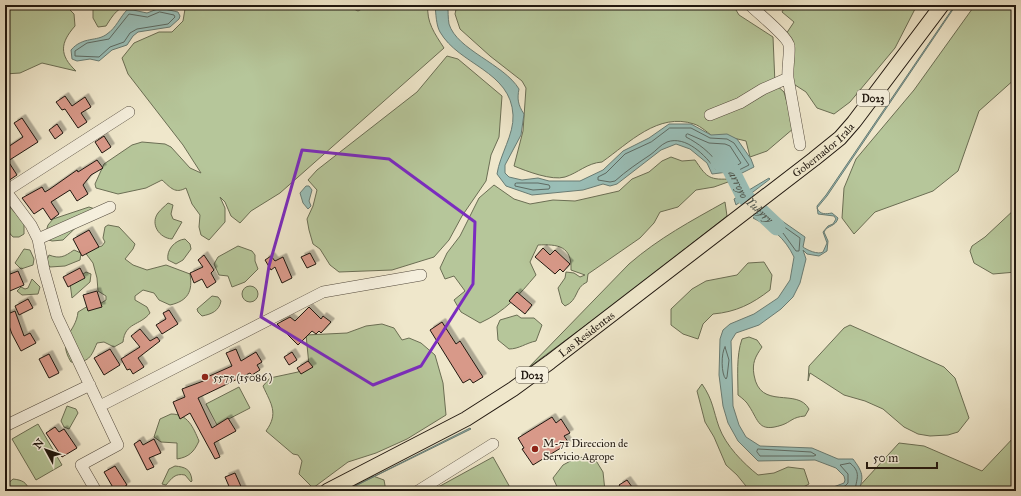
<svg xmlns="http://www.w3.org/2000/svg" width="1021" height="496" font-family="'IM FELL Great Primer',serif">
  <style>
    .green { fill: #b6c69a; stroke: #6b6e54 }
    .water { fill: #9abfb8; stroke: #697c74 }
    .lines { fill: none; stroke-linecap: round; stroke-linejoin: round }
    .shore { stroke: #5d6b64; stroke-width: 1 }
    .river { stroke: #9abfb8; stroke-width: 17 }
    .building { fill: #d89989; stroke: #20170f; filter: url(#shadow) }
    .minor-casing { stroke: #544b3e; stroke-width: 12 }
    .major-casing { stroke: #20170f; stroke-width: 16 }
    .minor { stroke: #f5efdd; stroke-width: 11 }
    .major { stroke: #efe7cb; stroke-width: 14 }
    .marked { fill: none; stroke: #7b2cbf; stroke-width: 3; stroke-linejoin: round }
    .poi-dot { fill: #8f2418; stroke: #f5efdd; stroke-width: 1.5 }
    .labels { text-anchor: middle; stroke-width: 3; stroke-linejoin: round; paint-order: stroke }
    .shield { fill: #f5efdd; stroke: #60584d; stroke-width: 1 }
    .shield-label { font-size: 10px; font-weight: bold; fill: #20170f }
    .street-label { font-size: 11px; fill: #20170f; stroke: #f5efdd }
    .poi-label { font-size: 11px; fill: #20170f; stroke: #f5efdd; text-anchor: start }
    .water-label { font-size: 12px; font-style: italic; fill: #4b524a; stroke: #f5efdd }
  </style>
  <defs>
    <filter id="shadow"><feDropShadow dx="3.5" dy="-3.5" stdDeviation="0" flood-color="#0004"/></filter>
  </defs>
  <rect width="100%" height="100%" fill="#efe7cb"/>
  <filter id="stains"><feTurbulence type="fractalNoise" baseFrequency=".005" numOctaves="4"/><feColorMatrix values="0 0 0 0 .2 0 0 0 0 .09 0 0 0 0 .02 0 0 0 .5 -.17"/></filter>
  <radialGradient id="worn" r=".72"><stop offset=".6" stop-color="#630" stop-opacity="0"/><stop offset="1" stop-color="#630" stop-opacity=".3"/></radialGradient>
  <!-- green -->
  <path class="green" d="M 5,5 L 65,5 L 74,14 L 75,26 C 60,43 59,55 76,71 L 42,63 L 20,73 L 5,74 Z
    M 93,5 L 132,5 C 118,6 113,15 106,26 L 98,27 L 93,18 Z
    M 164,5 L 346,5 L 358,11 L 369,5 L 428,5 C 426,22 435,34 444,48 L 280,193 L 251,211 L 240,223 L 231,216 L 225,202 L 220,197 L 225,208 L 225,222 L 209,240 L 201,235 L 199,227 L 200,215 L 192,204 L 186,188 C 175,194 171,188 162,180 L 146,188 L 118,194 L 96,188 L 95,184 L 104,164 L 132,145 L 142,142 L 165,144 L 171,147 L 190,168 L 201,173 L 183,145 L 128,74 L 122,58 L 134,43 L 159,32 L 172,32 L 183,21 L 185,9 L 173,9 Z
    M 457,5 L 733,5 L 739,15 L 773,37 L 775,84 L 784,92 L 794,128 L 767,151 L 750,157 L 746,141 L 725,136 L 715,138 C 709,134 701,126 694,124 C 658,112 629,143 602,162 C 587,163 578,173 565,177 C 552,181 526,171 514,166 L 523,131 L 526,88 L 522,81 L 490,56 L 460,29 L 455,14 Z
    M 786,5 L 801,6 L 918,5 L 915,9 L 895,48 L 850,102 L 834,114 L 817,108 L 806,92 L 792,83 L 786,34 L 794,22 L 782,12 Z
    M 975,5 L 1016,5 L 1016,78 L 979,111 L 958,171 L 933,191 L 875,212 L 854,234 L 842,218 L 844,188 L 856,159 L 914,90 Z
    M 447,56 L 458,59 L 502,96 L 499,137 L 491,155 L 486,181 L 462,216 L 449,240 L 434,257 L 392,270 L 339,272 L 330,265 L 320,249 L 313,244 L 309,230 L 307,219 L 313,206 L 317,190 L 308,180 L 317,170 L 417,92 Z
    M 671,157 L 682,161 L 695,160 C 706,176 708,180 728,179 L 728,182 L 714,187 L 696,190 L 678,207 L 660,212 L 654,223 L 640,238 L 588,274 L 587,282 C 574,288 579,300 565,306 L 562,303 L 558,288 L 565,278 L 566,272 L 574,273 L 580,277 L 585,275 L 571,270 C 572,246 558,244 538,245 L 530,262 L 536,275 C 518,296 506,311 480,323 L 461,312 L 454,300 L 465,291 L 454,276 L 445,279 L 440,268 L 447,253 L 460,236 L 479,198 L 494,185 L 514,199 L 530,204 L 553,200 L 575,201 L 619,191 L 632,179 L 649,172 L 662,161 Z
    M 725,202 L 727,216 L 616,303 L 528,368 L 629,264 C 659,238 691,221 725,202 Z
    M 168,203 L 173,205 L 171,214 L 173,219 L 182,222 L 172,239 C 159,238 150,224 158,213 C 161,209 165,206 168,203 Z
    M 5,207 L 10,207 L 24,223 L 24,234 L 19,237 L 13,237 L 5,228 Z
    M 89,207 L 95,209 L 63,240 L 52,241 L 46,239 L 45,235 L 48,225 L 53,219 Z
    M 1016,208 L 1016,272 L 993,274 L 974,263 L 970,251 L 972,246 L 985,237 Z
    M 108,225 L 119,227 L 135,244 L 133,249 L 125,259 L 133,265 L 147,270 L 166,265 L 190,274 C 193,291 188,301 170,305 L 159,300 L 154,293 L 143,290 L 135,296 L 135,300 L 147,307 L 150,313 C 140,326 125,322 123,342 L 114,347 L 104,342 L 97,343 C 91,357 89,363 71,362 C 56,337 76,333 78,312 L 88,306 L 95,307 L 106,300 L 106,296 L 98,291 L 97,278 L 93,263 L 84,251 L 102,246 L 105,242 L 103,238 L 105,227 Z
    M 185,239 L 190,244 L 191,249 L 183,260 L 176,264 L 168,260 C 166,250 175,240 185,239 Z
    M 238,246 L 252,251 L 255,255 L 255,261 L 258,269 L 245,282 L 232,287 L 228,276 L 219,275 L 214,264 L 218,257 Z
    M 24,249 L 30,250 L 34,259 L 33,265 L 21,269 L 15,263 Z
    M 74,250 L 81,253 L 80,260 L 65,266 L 50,267 L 46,262 L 49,255 C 60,259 64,257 74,250 Z
    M 764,262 L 772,275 L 770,290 C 752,304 736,312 713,314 L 703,324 L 698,339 L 683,334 L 671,325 L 671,309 L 692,289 L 706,281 L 737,275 L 748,263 Z
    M 86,272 L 91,274 L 90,282 L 72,298 L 70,283 Z
    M 32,279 L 40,287 L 38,294 L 22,295 L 17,291 L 21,287 L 25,289 L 28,288 Z
    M242 294a8 8 0 1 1 16 0a8 8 0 1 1-16 0Z
    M 212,296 L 218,297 L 221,301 C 219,311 212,314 202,316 L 198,312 L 197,309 Z
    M 517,315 L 521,318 L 534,318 L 542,325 L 536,341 C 526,343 519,349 509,349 L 498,340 L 497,327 L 500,320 Z
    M 382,324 L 394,328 L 402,340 L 409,338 L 421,343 L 435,355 L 443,383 L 446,415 L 407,439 L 376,453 L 348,462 L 313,488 L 299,474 L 302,461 L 298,455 L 293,454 L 266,431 C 279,413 271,404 263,386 L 270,378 L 298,372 L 309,365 L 306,335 L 347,333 L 366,326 Z
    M 850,325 L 944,367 L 955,378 L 969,418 L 958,432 L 948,435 L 930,436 L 918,434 L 904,427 L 883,409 L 865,401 L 844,395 L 810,373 L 808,381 L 809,366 L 844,328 Z
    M 749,337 L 757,340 L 762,347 C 755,357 752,363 754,375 C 760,411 797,387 809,409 L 805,416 C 792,417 791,422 782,425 C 758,433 759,421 749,406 C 747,402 742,398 738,395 C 738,377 736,356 742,339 Z
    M 702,384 C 713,400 713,410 719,427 C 726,446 743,463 758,475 L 774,473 L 788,467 L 804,469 L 809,484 L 796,491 L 750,491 L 737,475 L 726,465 L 714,437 L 705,422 L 697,391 Z
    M 239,387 L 250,408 L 217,425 L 206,404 Z
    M 67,406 L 76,409 L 78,413 L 69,429 L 64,427 L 61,421 Z
    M 171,414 C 188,414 193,427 199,441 C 194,452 189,457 177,459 L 177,443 L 161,442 L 154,437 L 160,419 Z
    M 38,424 L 62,465 L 36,480 L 12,439 Z
    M 1016,435 L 1016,491 L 855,491 L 899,443 L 924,446 L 982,471 Z
    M 493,457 L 512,491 L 431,491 Z
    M 578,457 L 595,459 L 603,472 L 605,491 L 559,491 L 553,478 L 563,465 Z
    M 175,466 C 185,467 191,469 192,481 L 191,482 L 185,475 C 175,473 172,478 166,485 L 162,484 L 169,469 Z
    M 373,476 L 384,480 L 386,491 L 340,491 L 343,487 Z
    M 13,479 C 22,480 27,482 29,491 L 5,491 L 5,486 Z"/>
  <!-- water -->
  <path class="water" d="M 435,5 L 448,5 C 448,11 448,18 449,24 C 457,50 504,64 519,89 C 517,99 518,105 524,114 L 521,135 L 505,165 L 505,173 L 509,177 L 522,180 L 538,178 L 549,181 L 580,181 L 603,170 L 623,151 L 649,138 L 669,124 L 691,124 L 711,135 L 727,134 L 737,139 L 751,159 L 754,167 L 732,178 L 728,172 L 712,174 L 707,163 L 690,149 L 676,144 L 661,150 L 617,184 L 610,186 L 603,184 L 583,190 L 532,195 L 506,186 L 497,174 C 500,154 514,135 513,115 C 511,71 459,65 440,32 C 436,25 436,14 435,5 Z
    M 955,5 L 956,5 L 827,196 L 817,208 C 820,215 826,214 832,213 L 838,218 C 836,227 827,225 824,232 L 828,241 L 827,251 L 819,256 L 807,254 L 803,250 L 806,259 L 800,283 L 793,297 L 781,309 L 759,325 L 736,333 L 731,341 L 733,406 L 739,425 L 746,437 L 760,446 L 812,448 L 838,459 L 853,459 C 862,471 865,477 858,491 L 823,491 L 844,483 L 845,480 L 844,476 L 836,468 L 815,460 L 758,461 L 738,441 L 728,423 L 723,406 L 719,375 L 720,339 L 723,330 L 730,324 L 754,314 L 778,298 L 790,280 L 794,257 C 785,238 771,227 753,218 L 765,209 L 805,237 L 803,247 C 807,250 818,255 823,252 L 827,243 L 823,232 L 828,226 L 833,224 L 836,219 L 834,216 L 818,214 L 817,206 L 826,195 Z
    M 160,8 L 178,12 L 180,16 L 179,19 L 170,27 L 138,32 L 133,36 L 127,45 L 112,50 L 99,61 L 90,59 L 77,61 L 72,59 L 71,50 C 83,36 97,42 107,34 C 116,28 120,17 127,10 L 133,10 L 147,13 Z
    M 769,178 L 770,179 L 736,205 L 734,199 Z
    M 306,186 L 309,186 L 312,190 L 309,201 L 311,206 L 308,209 L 303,203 L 300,193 Z
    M 470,428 L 471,429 L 345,491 Z"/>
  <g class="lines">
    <!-- shore -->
    <path class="shore" d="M 160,12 L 174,15 L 175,17 L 168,24 L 137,29 L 130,33 L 124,42 L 110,47 L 99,57 L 75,56 L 75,51 L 87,43 L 109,39 L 129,14 L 147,17 Z
      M 670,128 L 691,128 L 710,138 L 727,139 L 734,143 L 749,165 L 735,172 L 729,168 L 715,169 C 706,156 686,135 667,142 C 660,145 656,151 650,155 C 638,163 626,171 615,181 L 610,182 L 598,180 L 598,177 L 606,173 L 625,154 L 651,142 Z
      M 688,134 L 709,143 L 725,144 L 730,146 L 741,163 L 736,166 L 729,163 L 718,164 C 711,153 698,143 686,137 L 686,135 Z
      M 517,183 L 538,183 L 549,185 L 550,187 L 549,189 L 533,190 L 515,186 L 515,184 Z
      M 766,214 L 800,238 L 799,251 L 796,251 L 783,233 L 763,218 L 763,216 Z
      M 725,347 L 729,360 L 727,377 L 726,379 C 721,375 721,352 725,347 Z
      M 758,449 L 811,452 L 816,455 L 814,456 L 760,456 L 757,452 Z
      M 832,491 L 845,486 L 848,483 L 848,474 L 840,465 L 850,463 C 862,473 856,479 855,491"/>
    <!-- river -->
    <path class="river" id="s1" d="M 719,162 L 729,166 L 744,196 L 777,227"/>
  </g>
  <!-- building -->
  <path class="building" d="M 65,96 L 72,106 L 85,97 L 91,107 L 81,113 L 87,122 L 78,128 L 65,109 L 62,110 L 56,102 Z
    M 22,118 L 38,142 L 8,161 L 17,175 L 5,183 L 5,149 L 23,137 L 14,123 Z
    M 57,124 L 63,133 L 55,139 L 49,130 Z
    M 104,136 L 111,147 L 102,153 L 95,142 Z
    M 97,160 L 103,168 L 91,175 L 83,185 L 88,194 L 77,201 L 70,190 L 51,202 L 59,214 L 51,220 L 43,208 L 34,214 L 22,198 L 42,187 L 45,192 L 50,189 L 77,170 L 78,172 Z
    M 89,230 L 99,247 L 82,256 L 73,239 Z
    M 543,248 L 550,255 L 555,250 L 570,264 L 563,272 L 560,269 L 555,274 L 535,257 Z
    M 310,253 L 316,264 L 307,268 L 301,257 Z
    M 204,255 L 214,270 L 211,273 L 216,282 L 207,288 L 202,279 L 194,283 L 190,273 L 203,267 L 198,260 Z
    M 271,256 L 275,261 L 283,257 L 292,278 L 282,283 L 275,267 L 271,270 L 265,260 Z
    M 80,268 L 85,278 L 68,287 L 63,277 Z
    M 18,271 L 24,285 L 5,293 L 5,276 Z
    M 97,291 L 102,307 L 88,311 L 83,295 Z
    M 517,292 L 532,305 L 525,314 L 509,301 Z
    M 28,299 L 33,308 L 19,315 L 15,306 Z
    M 309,307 L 321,319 L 323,316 L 331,322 L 321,333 L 319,331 L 316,334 L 312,331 L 298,345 L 277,324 L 290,317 L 295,321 Z
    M 169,310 L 178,324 L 162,334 L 156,325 L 166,319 L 163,313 Z
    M 15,311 L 24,336 L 30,333 L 36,343 L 21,351 L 12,334 L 5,315 Z
    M 442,322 L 456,344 L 460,341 L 483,377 L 473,383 L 470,379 L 463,383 L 430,330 Z
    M 140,329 L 150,341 L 157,337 L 160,341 L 138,358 L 144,367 L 133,374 L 130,369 L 127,370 L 121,359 L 140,347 L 131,336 Z
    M 110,349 L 120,365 L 104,375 L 94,358 Z
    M 236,349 L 241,361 L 256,352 L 262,362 L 257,365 L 260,370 L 252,375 L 250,373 L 198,398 L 212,428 L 228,418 L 236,431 L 214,443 L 220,457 L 215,459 L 190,413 L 180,419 L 173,402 L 185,397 L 182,389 L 206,380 L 205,378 L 232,366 L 226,353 Z
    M 292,352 L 297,360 L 289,365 L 284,357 Z
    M 49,354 L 59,373 L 49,378 L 39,359 Z
    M 308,361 L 313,367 L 301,374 L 297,368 Z
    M 552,417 L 556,423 L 561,419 L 570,433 L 564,436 L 569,443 L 533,465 L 522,449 L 524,448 L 518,438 Z
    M 55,427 L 59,432 L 64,429 L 77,448 L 62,457 L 46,433 Z
    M 154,439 L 161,453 L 149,458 L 154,467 L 147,470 L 134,444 L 140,440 L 143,445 Z
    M 115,466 L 127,485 L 117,491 L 115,491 L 104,472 Z
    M 235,473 L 243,491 L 231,491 L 225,477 Z
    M 627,480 L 635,491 L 623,491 L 619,485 Z"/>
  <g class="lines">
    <defs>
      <path id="minor" d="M 750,5 C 758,13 789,38 789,46 C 790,57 787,67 788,78 L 800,145
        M 710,115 L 740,103 L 763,89 L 788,78
        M 5,190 L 31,225 L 38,239 L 44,270 L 57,316 L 118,445 L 81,465 L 96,491
        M 6,191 L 129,112
        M 38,239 L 110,207
        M 100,406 L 323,292 L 421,275
        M 5,426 L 90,385
        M 418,491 L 493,444"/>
      <g id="major">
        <path id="s2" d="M 327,491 L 466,419 L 513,389 L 550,362 L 814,159 L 840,138 L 854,122 L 942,5"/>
      </g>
    </defs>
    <!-- minor casing -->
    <use href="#minor" class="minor-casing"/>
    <!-- major casing -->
    <use href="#major" class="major-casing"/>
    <!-- minor -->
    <use href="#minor" class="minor"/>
    <!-- major -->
    <use href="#major" class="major"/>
  </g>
  <!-- marked area -->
  <path class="marked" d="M 302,150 L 389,159 L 475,222 L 473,284 L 421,366 L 373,385 L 261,317 L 269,266 Z"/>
  <!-- markers -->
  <g class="poi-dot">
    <circle cx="205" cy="377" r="4"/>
    <circle cx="535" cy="449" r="4"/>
  </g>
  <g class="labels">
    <!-- shield labels -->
    <g class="shield">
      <rect x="857" y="90" width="32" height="16" rx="3"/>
      <rect x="516" y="367" width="32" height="16" rx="3"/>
    </g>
    <g class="shield-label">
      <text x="873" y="102">D023</text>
      <text x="532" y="379">D023</text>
    </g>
    <!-- street labels -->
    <g class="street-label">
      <text dy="4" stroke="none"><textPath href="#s2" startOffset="604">Gobernador Irala</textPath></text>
      <text dy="4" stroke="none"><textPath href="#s2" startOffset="304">Las Residentas</textPath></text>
    </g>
    <!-- poi labels -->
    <g class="poi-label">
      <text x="213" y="381">5575 (15086 )</text>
      <text x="543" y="447">M-71 Direccion de<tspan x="543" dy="13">Servicio Agrope</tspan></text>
    </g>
    <!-- water labels -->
    <g class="water-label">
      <text dy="4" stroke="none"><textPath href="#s1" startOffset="49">arroyo Yukyry</textPath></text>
    </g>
  </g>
  <!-- margin -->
  <rect width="1021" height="496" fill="none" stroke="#efe7cb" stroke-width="20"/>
  <rect x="6" y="6" width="1009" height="484" fill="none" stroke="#20170f" stroke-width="2"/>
  <rect x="10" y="10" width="1001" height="476" fill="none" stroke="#20170f"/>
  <!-- north arrow -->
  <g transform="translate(46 450) rotate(310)" stroke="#f5efdd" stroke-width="3" paint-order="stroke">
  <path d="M0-3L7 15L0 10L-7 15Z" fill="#20170f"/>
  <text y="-6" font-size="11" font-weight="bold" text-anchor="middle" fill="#20170f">N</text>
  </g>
  <!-- scale -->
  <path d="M867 462v6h70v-6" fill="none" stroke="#20170f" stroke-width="2"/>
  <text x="873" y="462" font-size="12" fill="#20170f" stroke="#f5efdd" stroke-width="3" paint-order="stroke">50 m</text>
  <rect width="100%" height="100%" filter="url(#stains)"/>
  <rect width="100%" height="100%" fill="url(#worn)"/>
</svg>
